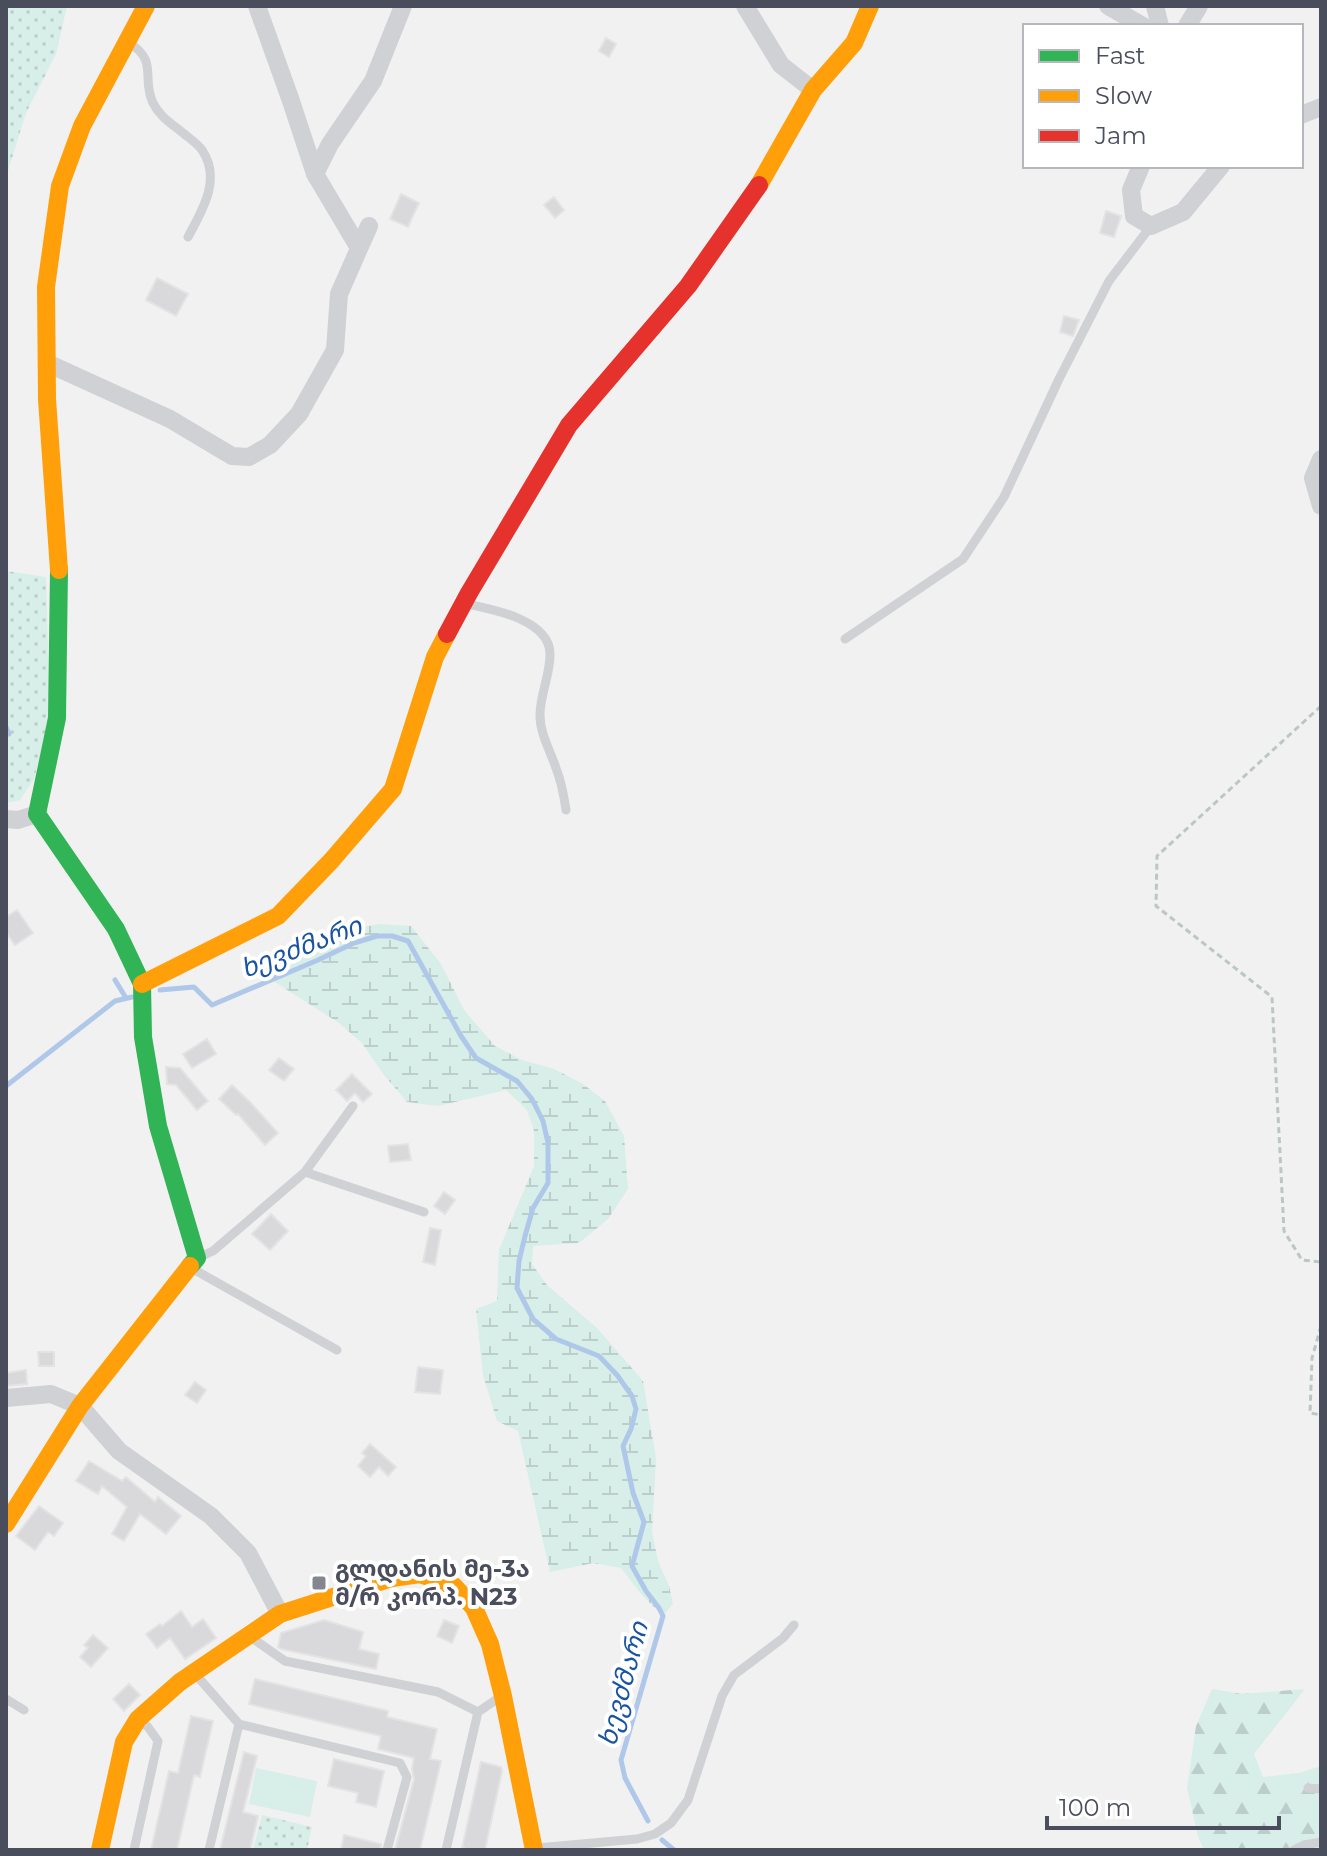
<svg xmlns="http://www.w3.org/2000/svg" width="1327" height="1856" font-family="Montserrat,'Noto Sans Georgian',sans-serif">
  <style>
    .grass { fill: url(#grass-dots) }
    .forest { fill: url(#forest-firs) }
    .wetland { fill: url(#wetland-marsh) }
    .pitch { fill: #d8eee8 }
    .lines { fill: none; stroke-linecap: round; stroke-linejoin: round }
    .stream { stroke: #afc8e9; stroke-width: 5 }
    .building { fill: #d9d9db; stroke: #e3e3e4; stroke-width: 2 }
    .path { stroke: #bcc6c7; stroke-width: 3; stroke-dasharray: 6 4; stroke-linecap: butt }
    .lane { stroke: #d0d1d4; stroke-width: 9 }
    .street { stroke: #d0d1d4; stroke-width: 18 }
    .fast { stroke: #30b455; stroke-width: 18 }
    .slow { stroke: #ff9f0a; stroke-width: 18 }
    .jam { stroke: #e5322d; stroke-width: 18 }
    .poi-dot { fill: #848690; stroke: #fff; stroke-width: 3 }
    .labels { text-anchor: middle; stroke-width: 8; stroke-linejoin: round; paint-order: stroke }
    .poi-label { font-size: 24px; font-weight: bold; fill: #4a4d5c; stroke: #fff; text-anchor: start }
    .water-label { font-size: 26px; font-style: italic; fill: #1854a1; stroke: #fff }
  </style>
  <defs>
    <pattern id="grass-dots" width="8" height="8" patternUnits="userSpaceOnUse" patternTransform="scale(2)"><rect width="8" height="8" fill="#d8eee8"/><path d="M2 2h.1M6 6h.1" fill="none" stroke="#bbcec9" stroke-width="1.8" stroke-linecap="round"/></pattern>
    <pattern id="forest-firs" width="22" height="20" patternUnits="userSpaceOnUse" patternTransform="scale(2)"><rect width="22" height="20" fill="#d8eee8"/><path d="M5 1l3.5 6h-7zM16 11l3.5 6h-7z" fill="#bbcec9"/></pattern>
    <pattern id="wetland-marsh" width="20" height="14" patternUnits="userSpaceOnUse" patternTransform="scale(2)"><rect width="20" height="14" fill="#d8eee8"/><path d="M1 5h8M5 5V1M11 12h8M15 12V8" fill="none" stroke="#bbcec9"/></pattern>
  </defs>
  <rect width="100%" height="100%" fill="#f1f1f1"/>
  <!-- grass -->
  <path class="grass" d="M 6,6 L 67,6 L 56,54 L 26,113 L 7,174 L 6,187 Z
    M 6,571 L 46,577 L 50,717 L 34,779 L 20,800 L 6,803 Z
    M 262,1815 L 312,1827 L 307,1850 L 253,1850 Z"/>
  <!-- forest -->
  <path class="forest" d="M 1212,1689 L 1242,1694 L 1305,1689 L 1254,1754 L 1263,1777 L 1299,1773 L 1321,1766 L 1321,1850 L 1204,1850 L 1198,1836 L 1187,1788 L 1196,1726 Z"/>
  <!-- wetland -->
  <path class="wetland" d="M 380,924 L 411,926 L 441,964 L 464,1010 L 495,1046 L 522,1060 L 554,1069 L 583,1084 L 605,1101 L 624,1136 L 628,1189 L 608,1219 L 579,1243 L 533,1246 L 532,1264 L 547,1285 L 598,1329 L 643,1381 L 656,1458 L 652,1532 L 658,1561 L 669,1586 L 673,1604 L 663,1616 L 642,1595 L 621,1568 L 593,1563 L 550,1572 L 518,1431 L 497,1421 L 483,1375 L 476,1309 L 497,1301 L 499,1250 L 534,1166 L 534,1131 L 527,1110 L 506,1090 L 438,1106 L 407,1102 L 384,1075 L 362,1043 L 339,1023 L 270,979 L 294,953 L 326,933 Z"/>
  <!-- pitch -->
  <path class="pitch" d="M 256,1768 L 317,1781 L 310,1817 L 249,1804 Z"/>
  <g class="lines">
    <!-- stream -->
    <path class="stream" d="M 6,727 L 9,734
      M 115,980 L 126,998
      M 160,990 L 194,987 L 212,1005 L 318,960 L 354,943 L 377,936 L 392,936 L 408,941 L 461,1036 L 476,1058 L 517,1081 L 532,1099 L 543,1121 L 548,1143 L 548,1183 L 533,1208 L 525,1236 L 519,1261 L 517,1288 L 533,1319 L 556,1339 L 599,1356 L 617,1375 L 632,1396 L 636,1409 L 631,1429 L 623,1446 L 633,1493 L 644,1522 L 632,1566 L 646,1591 L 659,1608 L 663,1616 L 621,1760 L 625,1778 L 648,1821
      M 6,1086 L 115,1001 L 132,997
      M 662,1840 L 674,1850"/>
  </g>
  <!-- building -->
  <path class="building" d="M 606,38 L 616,44 L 609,57 L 599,51 Z
    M 401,194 L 419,203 L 408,227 L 390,219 Z
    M 554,197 L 564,210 L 555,218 L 544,205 Z
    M 1106,211 L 1121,216 L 1114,237 L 1100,233 Z
    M 157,278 L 188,294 L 176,316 L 146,300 Z
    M 1064,316 L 1079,320 L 1073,336 L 1060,332 Z
    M 17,910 L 33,933 L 15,945 L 6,932 L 6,917 Z
    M 207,1039 L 216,1054 L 192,1068 L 183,1054 Z
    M 279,1058 L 294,1069 L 284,1081 L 269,1070 Z
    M 166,1067 L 180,1068 L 208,1101 L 197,1110 L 176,1085 L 167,1084 Z
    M 352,1074 L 372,1094 L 363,1102 L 355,1093 L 347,1101 L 336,1090 Z
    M 232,1085 L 250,1102 L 278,1133 L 265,1145 L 238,1114 L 236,1115 L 219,1099 Z
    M 408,1144 L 411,1160 L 390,1162 L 388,1146 Z
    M 444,1192 L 455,1200 L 445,1214 L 434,1206 Z
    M 271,1214 L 288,1231 L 270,1250 L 252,1234 Z
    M 430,1228 L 441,1230 L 435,1265 L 423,1262 Z
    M 38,1352 L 54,1352 L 54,1366 L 39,1366 Z
    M 418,1367 L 443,1370 L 440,1394 L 415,1392 Z
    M 26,1370 L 27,1384 L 6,1386 L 6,1373 Z
    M 195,1382 L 206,1390 L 197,1403 L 185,1395 Z
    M 370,1444 L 396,1467 L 388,1476 L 379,1467 L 370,1477 L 358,1466 L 366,1456 L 362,1453 Z
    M 89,1461 L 122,1481 L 126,1477 L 155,1502 L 158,1497 L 181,1516 L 166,1534 L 140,1514 L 124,1541 L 112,1534 L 127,1507 L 102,1486 L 98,1494 L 76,1481 Z
    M 39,1506 L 63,1523 L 54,1536 L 48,1532 L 35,1550 L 16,1536 Z
    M 181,1611 L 192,1627 L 203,1619 L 216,1638 L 185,1659 L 170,1638 L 157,1648 L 146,1634 L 160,1624 L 162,1626 Z
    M 324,1620 L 363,1632 L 359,1649 L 379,1654 L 376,1669 L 281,1649 L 278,1647 L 281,1633 Z
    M 444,1620 L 459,1626 L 452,1643 L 437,1636 Z
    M 93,1635 L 108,1648 L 91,1667 L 80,1657 L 88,1648 L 84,1645 Z
    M 255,1679 L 388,1711 L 387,1717 L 437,1729 L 430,1759 L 441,1761 L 420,1850 L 395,1850 L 414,1779 L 412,1769 L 414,1758 L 378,1749 L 381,1736 L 249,1704 Z
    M 129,1684 L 140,1695 L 124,1711 L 113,1699 Z
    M 191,1716 L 213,1721 L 200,1777 L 194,1775 L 177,1850 L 151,1850 L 169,1771 L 178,1773 Z
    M 244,1752 L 257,1756 L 243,1812 L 258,1816 L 250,1850 L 220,1850 Z
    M 334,1759 L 384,1771 L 376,1807 L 356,1802 L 358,1793 L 328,1786 Z
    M 481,1762 L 501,1767 L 502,1771 L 485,1850 L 469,1850 L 462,1848 Z
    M 344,1835 L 381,1844 L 380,1850 L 341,1850 Z"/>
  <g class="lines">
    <!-- path -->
    <path class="path" d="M 1321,706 L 1157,856 L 1156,906 L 1272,997 L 1284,1231 L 1302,1260 L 1321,1262
      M 1321,1326 L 1312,1358 L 1310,1413 L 1321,1415"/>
    <!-- lane -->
    <path class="lane" d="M 129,43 C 159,61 141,79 153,103 C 160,117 172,124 183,133 C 189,138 198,144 202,150 C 222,179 202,211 188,237
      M 467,604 C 492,609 551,620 550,655 C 550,675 540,695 540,715 C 540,734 550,750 556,768 C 561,781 564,796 566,810
      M 845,639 L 963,559 L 1004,497 L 1059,379 L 1109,281 L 1151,226
      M 305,1172 L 424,1212
      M 200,1257 L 213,1251 L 305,1172 L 353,1106
      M 193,1269 L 337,1350
      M 252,1638 L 285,1661 L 438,1692 L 478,1712
      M 197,1676 L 239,1724 L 400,1763 L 407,1777 L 387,1850
      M 6,1699 L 24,1710
      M 1308,1788 L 1321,1789
      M 537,1848 L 637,1839 L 655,1834 L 671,1823 L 688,1800 L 722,1696 L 734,1675 L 783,1638 L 794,1625
      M 134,1850 L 158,1741 L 148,1727 L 141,1721
      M 209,1850 L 239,1724
      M 446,1850 L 478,1712 L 500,1697
      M 1294,1850 L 1304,1845 L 1321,1842"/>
    <!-- street -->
    <path class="street" d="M 257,6 L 291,101 L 315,174 L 359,248
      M 745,6 L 781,65 L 813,90
      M 1108,6 L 1143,26
      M 1155,6 L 1160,26
      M 1187,26 L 1199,6
      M 1301,115 L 1321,107
      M 1141,166 L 1131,190 L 1134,216 L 1151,226 L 1183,212 L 1221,166
      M 315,174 L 330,144 L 373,81 L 403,6
      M 47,363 L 170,419 L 232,456 L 249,457 L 270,445 L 299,414 L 335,350 L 339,294 L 369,226
      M 1321,459 L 1313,478 L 1321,506
      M 6,819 L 18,820 L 37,814
      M 6,1398 L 51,1394 L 80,1406 L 119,1451 L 211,1516 L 248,1553 L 280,1614"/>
    <!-- fast -->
    <path class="fast" d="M 59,570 L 57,718 L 37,814 L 116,929 L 142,984 L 143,1037 L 158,1126 L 197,1258 L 190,1266"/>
    <!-- slow -->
    <path class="slow" d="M 759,185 L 813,90 L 854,43 L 870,6
      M 59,570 L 47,399 L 46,287 L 60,186 L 82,126 L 146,6
      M 142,984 L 278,916 L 331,861 L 393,789 L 435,657 L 447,634
      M 6,1524 L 80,1406 L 190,1266
      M 100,1850 L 124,1742 L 138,1719 L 180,1682 L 280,1614 L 392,1578 L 420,1574 L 454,1586 L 474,1608 L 490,1644 L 503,1696 L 534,1850"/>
    <!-- jam -->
    <path class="jam" d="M 447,634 L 469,593 L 569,425 L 688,286 L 759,185"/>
  </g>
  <!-- markers -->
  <rect class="poi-dot" x="311" y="1575" width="16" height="16" rx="4"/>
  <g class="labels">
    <!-- poi labels -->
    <g class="poi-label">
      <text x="335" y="1577">გლდანის მე-3ა<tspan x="335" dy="28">მ/რ კორპ. N23</tspan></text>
    </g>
    <!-- water labels -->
    <g class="water-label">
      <text transform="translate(301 947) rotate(-21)" y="9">ხევძმარი</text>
      <text transform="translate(623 1684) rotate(-75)" y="9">ხევძმარი</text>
    </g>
  </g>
  <!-- border -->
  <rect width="1327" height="1856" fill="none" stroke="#4a4d5c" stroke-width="16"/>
  <!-- legend -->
  <rect x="1023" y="24" width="280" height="144" fill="#ffffff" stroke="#b7b8be" stroke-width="2"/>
  <rect x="1039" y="50" width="40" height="12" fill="#30b455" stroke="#b7b8be" stroke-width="2"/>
  <text x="1095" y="64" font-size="24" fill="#4a4d5c">Fast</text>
  <rect x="1039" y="90" width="40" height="12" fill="#ff9f0a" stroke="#b7b8be" stroke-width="2"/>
  <text x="1095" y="104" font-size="24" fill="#4a4d5c">Slow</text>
  <rect x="1039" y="130" width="40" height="12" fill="#e5322d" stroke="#b7b8be" stroke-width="2"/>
  <text x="1095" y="144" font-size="24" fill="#4a4d5c">Jam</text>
  <!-- scale -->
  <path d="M1047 1816v12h232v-12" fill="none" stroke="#4a4d5c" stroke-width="4"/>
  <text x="1059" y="1816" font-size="24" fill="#4a4d5c" stroke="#ffffff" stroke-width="6" paint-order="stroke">100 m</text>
</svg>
